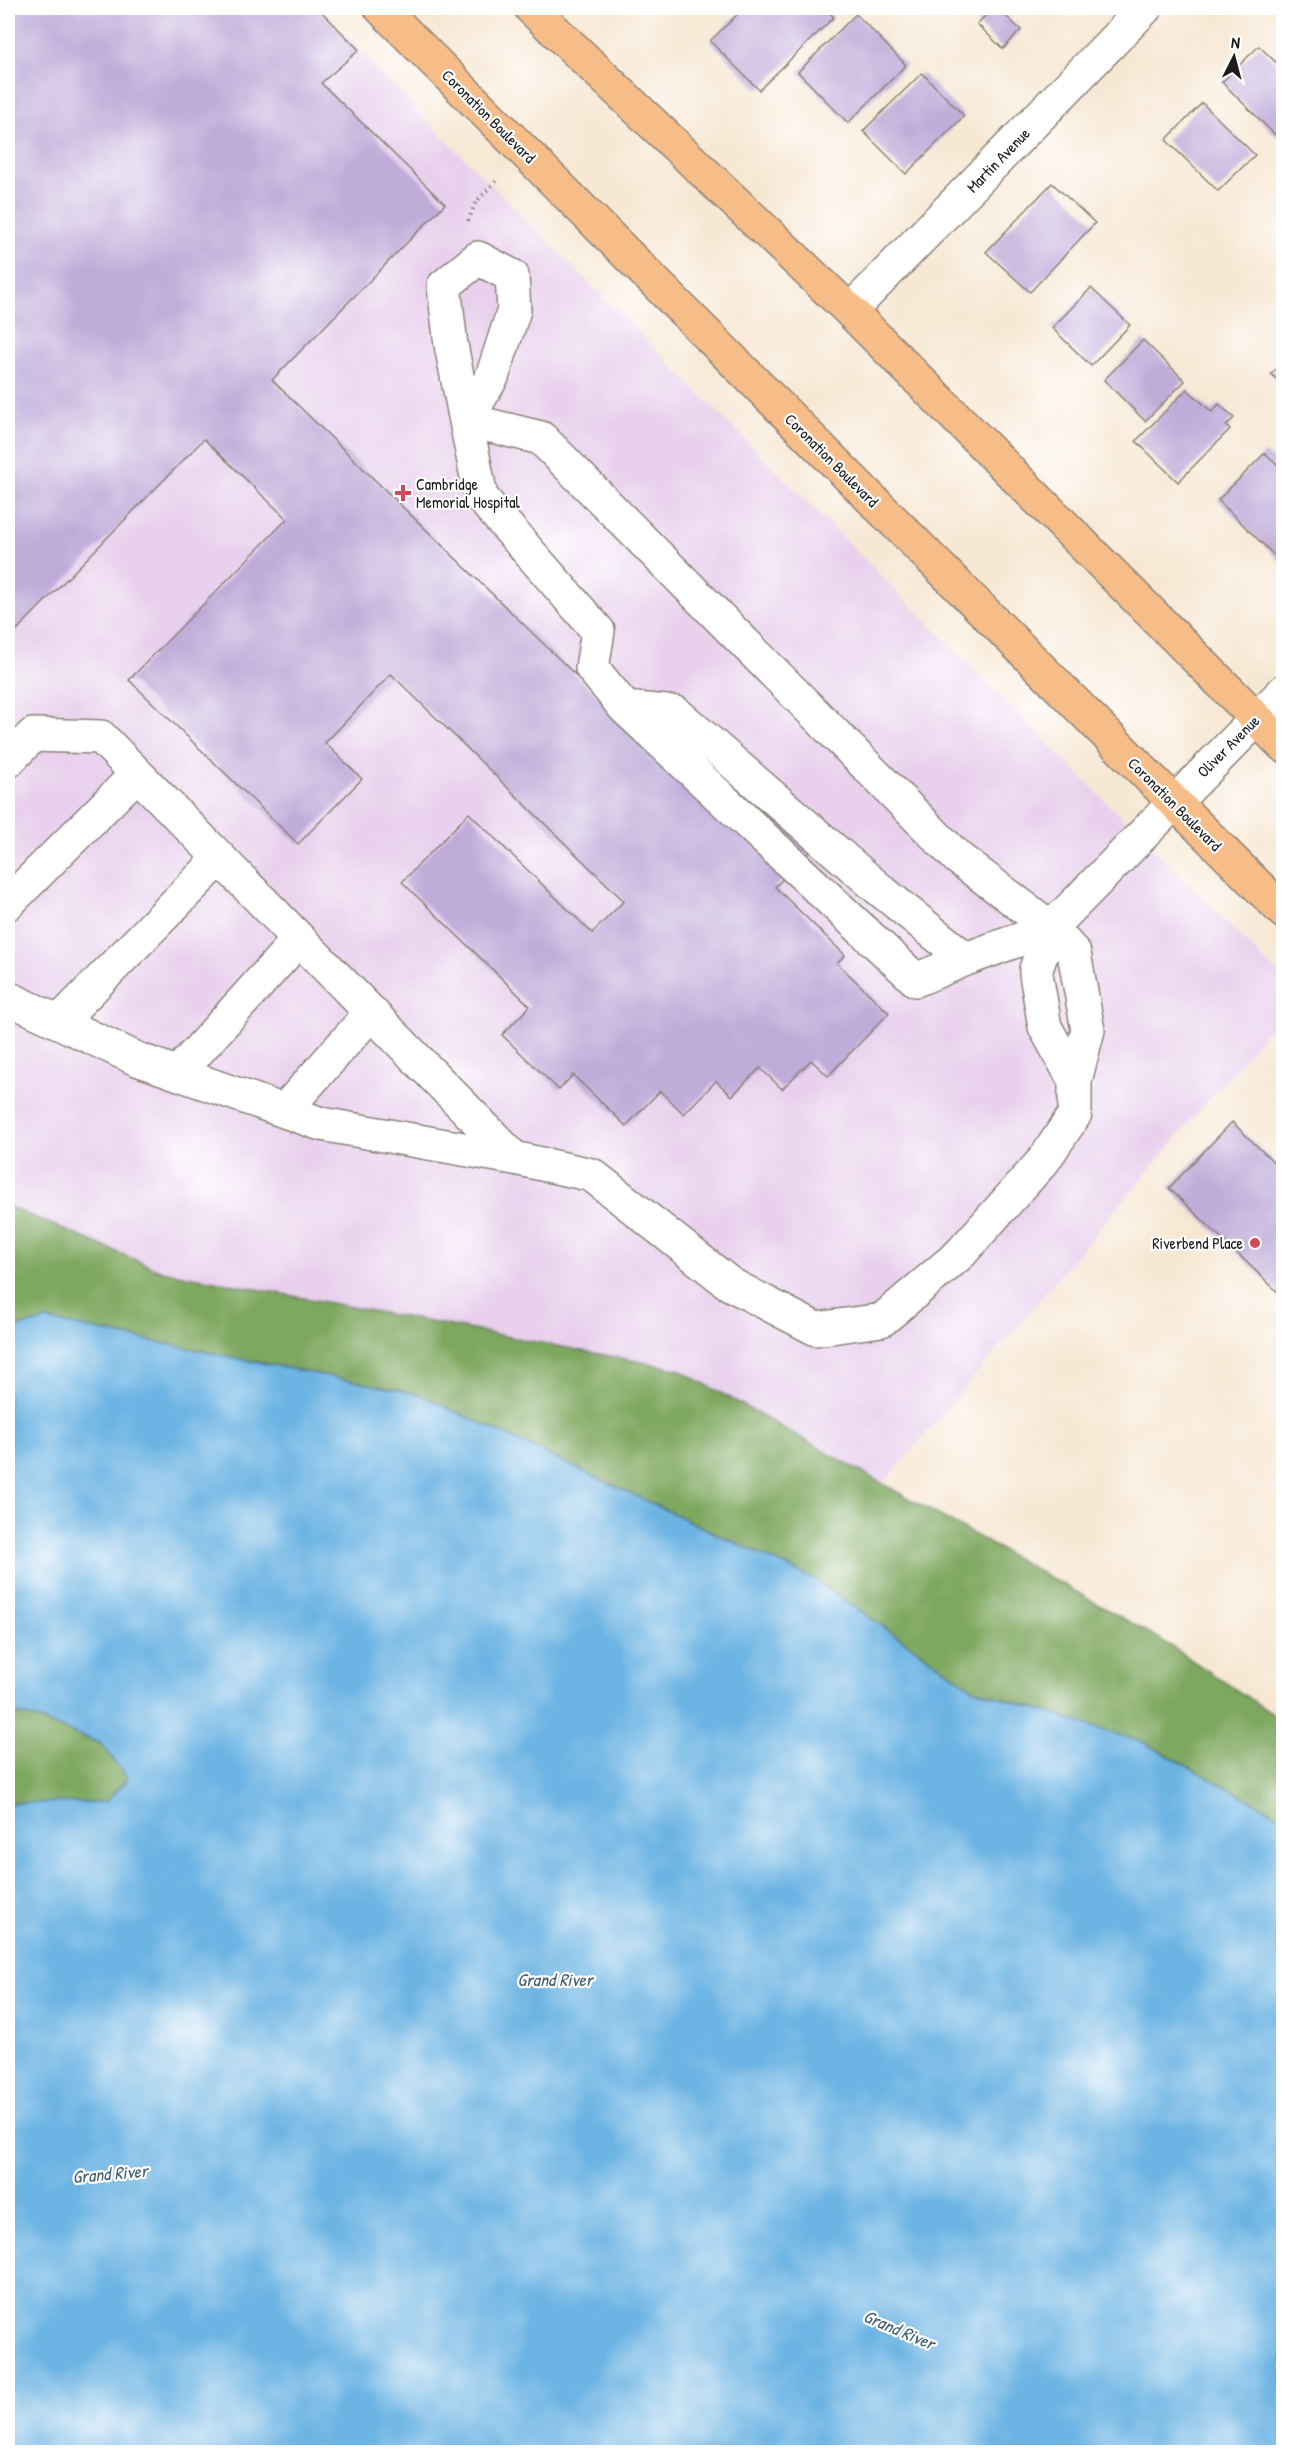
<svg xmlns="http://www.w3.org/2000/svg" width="1291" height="2460" font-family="'Patrick Hand',sans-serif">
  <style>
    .built { fill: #e9d1ed }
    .forest { fill: #7ea75f; stroke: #4d623e; stroke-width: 1.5 }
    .water { fill: #6cb4e3; stroke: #446880; stroke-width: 1.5 }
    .building { fill: #bfacd9 }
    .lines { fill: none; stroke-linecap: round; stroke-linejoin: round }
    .minor-casing { stroke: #8a8278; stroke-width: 36 }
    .major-casing { stroke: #8a8278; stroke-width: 36 }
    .path { stroke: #8a8278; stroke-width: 4; stroke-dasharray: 1.5 4.5; stroke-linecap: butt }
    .minor { stroke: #fff; stroke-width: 33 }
    .major { stroke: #f7bd88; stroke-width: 33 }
    .poi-dot { fill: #d1495b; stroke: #fff; stroke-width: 2 }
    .labels { text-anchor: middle; stroke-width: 4.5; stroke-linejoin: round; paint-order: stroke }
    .street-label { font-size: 16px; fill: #1c1c1c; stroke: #fff }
    .poi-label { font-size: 16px; fill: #1c1c1c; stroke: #fff; text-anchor: start }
    .water-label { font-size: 18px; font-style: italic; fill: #406076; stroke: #fff }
  </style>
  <rect width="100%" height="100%" fill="#fff"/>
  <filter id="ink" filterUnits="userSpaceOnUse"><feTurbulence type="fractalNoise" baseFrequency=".0167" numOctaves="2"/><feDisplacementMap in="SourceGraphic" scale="12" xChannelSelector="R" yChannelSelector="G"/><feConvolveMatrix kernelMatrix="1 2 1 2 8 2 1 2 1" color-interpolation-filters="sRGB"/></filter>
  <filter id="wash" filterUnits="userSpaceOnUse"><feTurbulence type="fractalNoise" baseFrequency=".008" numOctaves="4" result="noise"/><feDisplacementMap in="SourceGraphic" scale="24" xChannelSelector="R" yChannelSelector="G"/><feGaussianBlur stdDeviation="1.35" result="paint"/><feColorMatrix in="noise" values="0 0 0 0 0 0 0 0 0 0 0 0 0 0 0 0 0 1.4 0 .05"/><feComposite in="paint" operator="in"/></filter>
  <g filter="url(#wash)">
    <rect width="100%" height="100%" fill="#f7e8d4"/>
    <!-- built -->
    <path class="built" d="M 8,8 L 315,8 L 1283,979 L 1283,1012 L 883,1484 L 678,1369 L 162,1271 L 8,1206 Z"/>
    <!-- forest -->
    <path class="forest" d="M 8,1206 L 162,1271 L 678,1369 L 1160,1639 L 1283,1721 L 1283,1818 L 1145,1743 L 974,1689 L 815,1580 L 418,1394 L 46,1320 L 8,1330 Z
      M 8,1712 L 37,1719 L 100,1743 L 128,1778 L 106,1802 L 8,1803 Z"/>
    <!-- water -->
    <path class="water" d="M 46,1320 L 418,1394 L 815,1580 L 974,1689 L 1145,1743 L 1283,1818 L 1283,2452 L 8,2452 L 8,1803 L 106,1802 L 128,1778 L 100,1743 L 37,1719 L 8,1712 L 8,1330 Z"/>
    <g id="blocks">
      <!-- building -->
      <path class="building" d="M 8,8 L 318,8 L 359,50 L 321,83 L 445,204 L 272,380 L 733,828 L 763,797 L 814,847 L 775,887 L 845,955 L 837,963 L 889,1013 L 828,1076 L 811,1060 L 782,1089 L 760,1068 L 732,1096 L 716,1081 L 684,1114 L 660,1091 L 626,1126 L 573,1075 L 559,1090 L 502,1035 L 530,1006 L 402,882 L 469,813 L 592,933 L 624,901 L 391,674 L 325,743 L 362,779 L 298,844 L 129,680 L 287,519 L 204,439 L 8,639 Z
        M 744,8 L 824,8 L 834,17 L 759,90 L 710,41 Z
        M 993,8 L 997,8 L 1021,30 L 1003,49 L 977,24 Z
        M 856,14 L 906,65 L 848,123 L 798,72 Z
        M 1259,46 L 1284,70 L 1284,128 L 1276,136 L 1222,82 Z
        M 922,73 L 964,116 L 906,174 L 863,131 Z
        M 1202,103 L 1255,155 L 1218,191 L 1166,140 Z
        M 1052,183 L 1095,223 L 1030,292 L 986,252 Z
        M 1091,288 L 1130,325 L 1091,366 L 1052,328 Z
        M 1143,340 L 1185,381 L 1145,421 L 1104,380 Z
        M 1284,362 L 1284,387 L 1271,374 Z
        M 1187,389 L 1212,412 L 1219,404 L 1234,418 L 1226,426 L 1230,429 L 1178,482 L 1136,441 Z
        M 1265,453 L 1277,464 L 1284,458 L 1284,565 L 1218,500 Z
        M 1232,1122 L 1284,1172 L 1284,1298 L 1169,1188 Z"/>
    </g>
  </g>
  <g filter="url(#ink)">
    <use href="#blocks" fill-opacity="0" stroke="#8a8278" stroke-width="1.5"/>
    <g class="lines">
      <defs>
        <path id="minor" d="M 850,311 L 1145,8
          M 625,708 L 916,980 L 966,959
          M 8,761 L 33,735 L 101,737 L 514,1158
          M 8,903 L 137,774
          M 1051,928 L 966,959 L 879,889 L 676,713 L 625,708 L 592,668 L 598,631 L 481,497 L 451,345 L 444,286 L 478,258 L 512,276 L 514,310 L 492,377 L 467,420 L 541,438 L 958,858 L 1051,928 L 1036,969 L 1036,974 L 1045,1027 L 1075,1081
          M 8,998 L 137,1059 L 321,1124 L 514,1158 L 592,1175 L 730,1284 L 816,1329 L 882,1320 L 960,1254 L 1044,1160 L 1075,1114 L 1075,1081 L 1088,1030 L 1074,953 L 1051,928 L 1284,691
          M 59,1022 L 220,858
          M 178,1073 L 299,939
          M 284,1111 L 371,1013"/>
        <path id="major" d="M 381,8 L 1284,912
          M 531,8 L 850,311 L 1284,746"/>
      </defs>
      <!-- minor casing -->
      <use href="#minor" class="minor-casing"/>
      <!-- major casing -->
      <use href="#major" class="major-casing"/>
      <!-- path -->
      <path class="path" d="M 468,221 L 476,202 L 498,179"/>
      <!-- minor -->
      <use href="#minor" class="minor"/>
      <!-- major -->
      <use href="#major" class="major"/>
    </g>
  </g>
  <!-- markers -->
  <g class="poi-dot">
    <path d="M400 484h6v6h6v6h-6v6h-6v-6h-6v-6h6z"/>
    <circle cx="1255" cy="1243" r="6"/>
  </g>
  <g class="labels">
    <!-- street labels -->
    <g class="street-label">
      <text transform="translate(489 116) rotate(45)" y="6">Coronation Boulevard</text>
      <text transform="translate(998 160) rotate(-46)" y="6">Martin Avenue</text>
      <text transform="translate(832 460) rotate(45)" y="6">Coronation Boulevard</text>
      <text transform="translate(1228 746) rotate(-45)" y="6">Oliver Avenue</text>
      <text transform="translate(1175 804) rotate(45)" y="6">Coronation Boulevard</text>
    </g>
    <!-- poi labels -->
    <g class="poi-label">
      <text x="416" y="490">Cambridge<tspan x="416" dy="18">Memorial Hospital</tspan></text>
      <text x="1243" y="1249" text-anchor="end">Riverbend Place</text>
    </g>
    <!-- water labels -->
    <g class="water-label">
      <text x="555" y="1986">Grand River</text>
      <text transform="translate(110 2174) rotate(-5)" y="6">Grand River</text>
      <text transform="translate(899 2330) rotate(23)" y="6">Grand River</text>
    </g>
  </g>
  <!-- margin -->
  <rect width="1291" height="2460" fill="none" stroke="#fff" stroke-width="30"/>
  <!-- north arrow -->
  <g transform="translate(1234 57) rotate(6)" stroke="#ffffff" stroke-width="4.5" paint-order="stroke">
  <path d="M0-4.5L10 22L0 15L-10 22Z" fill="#1c1c1c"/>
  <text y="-9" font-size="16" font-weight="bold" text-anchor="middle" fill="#1c1c1c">N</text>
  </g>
</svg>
